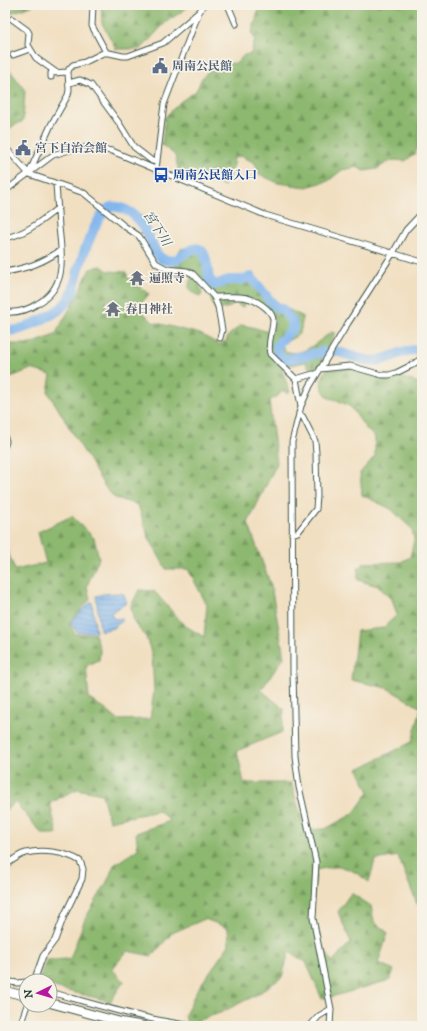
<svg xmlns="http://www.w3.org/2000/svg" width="427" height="1031" font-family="'IM FELL DW Pica','Noto Serif JP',serif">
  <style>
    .forest { fill: url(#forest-firs); stroke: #567a52; fill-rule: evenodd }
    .water { fill: url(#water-rules); stroke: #4f7991 }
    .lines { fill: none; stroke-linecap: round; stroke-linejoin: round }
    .river { stroke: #7fb5ee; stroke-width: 10 }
    .minor-casing { stroke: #3e5549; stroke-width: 7 }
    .highway-casing { stroke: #3e5549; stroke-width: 10 }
    .minor { stroke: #fff; stroke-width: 5 }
    .highway { stroke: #fff; stroke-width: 8 }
    .labels { text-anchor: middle; stroke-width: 3.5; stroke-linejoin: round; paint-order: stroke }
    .service-label { font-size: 12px; font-weight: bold; fill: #4e5e75; stroke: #f7f3e8; text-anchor: start }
    .transit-label { font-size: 12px; font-weight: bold; fill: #164399; stroke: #f7f3e8; text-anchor: start }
    .worship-label { font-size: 12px; font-weight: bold; fill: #5b616d; stroke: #f7f3e8; text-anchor: start }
    .water-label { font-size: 13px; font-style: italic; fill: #375b62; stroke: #f7f3e8 }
  </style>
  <defs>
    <pattern id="forest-firs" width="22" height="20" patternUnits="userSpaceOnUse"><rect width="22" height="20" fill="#8db86f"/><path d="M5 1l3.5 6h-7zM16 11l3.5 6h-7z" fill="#73975c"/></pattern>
    <pattern id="water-rules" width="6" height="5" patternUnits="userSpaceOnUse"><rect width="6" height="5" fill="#7fb5ee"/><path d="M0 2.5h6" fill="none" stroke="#6794c2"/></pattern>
  </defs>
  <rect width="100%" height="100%" fill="#f7f3e8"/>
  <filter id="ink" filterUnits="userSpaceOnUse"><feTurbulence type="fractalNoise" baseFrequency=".025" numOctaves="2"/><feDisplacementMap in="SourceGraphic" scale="8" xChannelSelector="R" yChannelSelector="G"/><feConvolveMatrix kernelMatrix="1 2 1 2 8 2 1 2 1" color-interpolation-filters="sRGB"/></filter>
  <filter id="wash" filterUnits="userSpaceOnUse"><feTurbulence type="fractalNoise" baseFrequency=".012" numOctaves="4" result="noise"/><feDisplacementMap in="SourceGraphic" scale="16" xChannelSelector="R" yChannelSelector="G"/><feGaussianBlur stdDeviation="0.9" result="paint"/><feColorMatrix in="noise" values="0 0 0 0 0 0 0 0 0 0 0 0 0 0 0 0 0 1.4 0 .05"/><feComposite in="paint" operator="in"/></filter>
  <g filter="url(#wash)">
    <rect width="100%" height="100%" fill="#f1dfc1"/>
    <!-- forest -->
    <path class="forest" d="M 5,5 L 34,5 L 5,15 Z
      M 101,5 L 191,5 L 165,23 L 141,49 L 116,49 L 102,23 Z
      M 260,5 L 422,5 L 422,111 L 419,125 L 418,146 L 415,154 L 405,161 L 395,160 L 386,163 L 377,169 L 364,171 L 357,167 L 342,170 L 328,181 L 306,187 L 278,183 L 259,174 L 255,163 L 241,156 L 234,158 L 232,171 L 224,186 L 186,175 L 178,169 L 175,155 L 162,145 L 165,117 L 180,102 L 196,91 L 202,78 L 215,64 L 237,63 L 244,55 L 251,54 L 255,39 L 252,33 Z
      M 5,68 L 9,69 L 25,90 L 23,121 L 13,126 L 5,133 Z
      M 194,246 C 212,251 206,266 213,279 L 217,280 C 226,278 238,274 247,277 C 260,280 268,294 278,302 C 285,308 293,312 302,316 C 302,340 297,333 282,345 L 285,351 C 304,358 317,341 332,332 L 335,333 L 319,366 L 313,370 L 308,367 L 306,362 L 285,366 L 282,370 L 290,392 L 287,394 L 285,391 L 281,391 L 279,395 L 269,401 L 277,463 L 248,523 L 271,586 L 284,657 L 261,690 L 284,709 L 282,732 L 237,751 L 244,783 L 291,783 L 305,830 L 325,829 L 353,814 L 369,792 L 358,769 L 412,742 L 421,708 L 387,688 L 351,680 L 357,631 L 383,628 L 397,615 L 392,599 L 378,586 L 358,580 L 358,569 L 364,563 L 401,562 L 410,557 L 414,540 L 412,529 L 391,509 L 362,495 L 360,473 L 375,456 L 375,437 L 366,429 L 351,407 L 337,400 L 329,398 C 320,388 319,383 326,370 L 353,368 L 360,371 L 383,378 L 397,376 L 422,384 L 422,904 L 417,904 L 398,856 L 375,860 L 369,882 C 348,866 342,864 316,870 L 312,909 L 316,935 L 332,962 L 351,942 L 338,912 L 351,893 L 371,906 L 374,922 L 388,933 L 378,963 L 394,970 L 390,980 C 367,986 345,994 322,999 L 306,962 L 289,952 L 282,977 L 258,994 L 220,1013 L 187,1024 L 185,1015 L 197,990 L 229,945 L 228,928 L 205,919 L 172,933 L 152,956 L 127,951 L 112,969 L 124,981 L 110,1002 C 90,995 69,993 50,985 L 50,981 L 39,981 L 46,960 L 70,959 L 85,919 L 107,882 L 114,865 L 138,849 L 136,833 L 170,821 L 159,811 L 109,821 L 102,794 L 77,789 L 50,803 L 57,834 L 42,834 L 15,802 L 5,811 L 5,544 L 15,570 L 46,563 L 38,532 L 72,516 L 94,538 L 99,558 L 87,586 L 90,599 L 69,623 L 75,634 L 95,634 L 100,650 L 99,660 L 86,666 L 89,699 L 102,707 L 118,720 L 150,719 L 154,690 L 152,655 L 146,637 L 134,623 L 131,606 L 139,590 L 154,591 L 184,625 L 204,637 L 207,605 L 188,569 L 166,569 L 148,536 L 138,505 L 115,498 L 105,487 L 48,392 L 51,375 L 31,369 L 11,377 L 5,344 L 31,344 L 55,335 L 77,296 L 90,269 L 101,266 L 108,271 L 126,272 L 128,278 L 149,294 L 138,307 L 153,322 L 200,334 L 220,345 L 221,342 L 226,342 L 228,336 L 241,325 L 252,327 L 272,333 C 280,310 266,309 248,299 L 243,307 L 239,306 L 237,301 L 234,303 L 231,307 L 222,309 L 216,311 C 209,301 211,285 199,276 L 198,280 L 202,294 L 200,297 L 189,290 C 188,283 193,278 191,271 C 185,268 178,269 173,265 L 172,260 L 181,249 ZM 116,299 L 120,305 L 119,312 L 115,315 L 110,315 C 106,311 105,308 106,302 L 109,300 Z"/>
    <!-- water -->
    <path class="water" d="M 119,593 L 124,594 L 127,603 L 112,612 L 111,614 L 114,619 L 122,618 L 122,621 L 113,628 L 102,631 L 100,630 L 96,596 L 103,594 Z
      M 92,602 L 96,632 L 77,632 L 70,623 L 87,605 Z"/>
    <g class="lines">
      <!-- river -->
      <path class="river" d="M 5,330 C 19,332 24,328 37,322 C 47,317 57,313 65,304 C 74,295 75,280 79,268 C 83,255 98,210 111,207 C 117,206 121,207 126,210 C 141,217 147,231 153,246 C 155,250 157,255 161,258 C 166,262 171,260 176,260 C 180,256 184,254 189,251 C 207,240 207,267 209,279 L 215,285 L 229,280 L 241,280 L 251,277 L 272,303 L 278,308 L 282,309 L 292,321 L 293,328 L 277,345 L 278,355 L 283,360 L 323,352
        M 335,351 C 346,354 362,360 372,361 C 388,361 403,348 422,350"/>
    </g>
  </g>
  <g filter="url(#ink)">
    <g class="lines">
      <defs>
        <path id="minor" d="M 93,5 L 92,26 L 106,52
          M 228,5 L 236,24
          M 12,19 L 27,30 L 29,33 L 28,45 L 36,58 L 57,73
          M 13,55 L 30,49
          M 51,77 L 51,73 L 68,72
          M 69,83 L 80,80 L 91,85 L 119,123 L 134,147 L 152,161 L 157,162
          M 5,147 L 29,174 L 84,193 L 124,226 L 139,236 L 156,263 L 167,269 L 187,271 L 193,274 L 214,297 L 218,307 L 222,330 L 220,338
          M 156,169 L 164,104 L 199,12 L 204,5
          M 29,173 L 51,125 L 68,95 L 69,90 L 68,72 L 69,69 L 73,65 L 85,62 L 103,53 L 109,53 L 123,56 L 128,56 L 163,43 L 199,12
          M 5,191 L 53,155 L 76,148 L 92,148 L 112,151 L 265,215 L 422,262
          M 5,238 C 26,234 41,221 58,208
          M 5,272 C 28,268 42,263 61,250
          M 214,297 C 236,297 249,293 267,309 C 270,312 273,315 273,320 C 273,331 267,342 270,354 L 296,379 L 301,406
          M 5,312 C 16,313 28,310 37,304 C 68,287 62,256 59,227 C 58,212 57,198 56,184
          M 320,369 L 350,366 L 382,375 L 389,375 L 396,373 L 412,365 L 422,358
          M 296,379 L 313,374 L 317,374
          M 5,438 L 6,441 L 5,445
          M 292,534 L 298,532 L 316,509 L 317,496 L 316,453 L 315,441 L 303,417 L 299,413
          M 5,866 C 11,861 18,855 26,853 C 42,849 66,852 80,861 L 83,869 L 82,879 L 64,916 L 55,940 L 43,956 L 34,981
          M 5,981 L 17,983 L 26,982
          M 50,992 C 97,1005 145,1020 194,1026
          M 20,1026 L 27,1005
          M 310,1026 L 319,1016 L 331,1009
          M 330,1026 L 331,1009 L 313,918 L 316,862 L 299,787 L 295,756 L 293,672 L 292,442 L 301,406 L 310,386 L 348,323 L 393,253 L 406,230 L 422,213"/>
        <path id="highway" d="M 5,991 L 26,996
          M 50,1003 L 121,1022 L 144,1026"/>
      </defs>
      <!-- minor casing -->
      <use href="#minor" class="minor-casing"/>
      <!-- highway casing -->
      <use href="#highway" class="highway-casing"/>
      <!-- minor -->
      <use href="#minor" class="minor"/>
      <!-- highway -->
      <use href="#highway" class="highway"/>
    </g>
  </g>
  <!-- icons -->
  <defs>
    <symbol id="civic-bare" viewBox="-9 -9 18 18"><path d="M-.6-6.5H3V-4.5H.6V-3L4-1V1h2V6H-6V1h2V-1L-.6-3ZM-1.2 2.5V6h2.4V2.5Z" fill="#5c6f8a" stroke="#f7f3e8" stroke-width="2.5" paint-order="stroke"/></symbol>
    <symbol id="bus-bare" viewBox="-9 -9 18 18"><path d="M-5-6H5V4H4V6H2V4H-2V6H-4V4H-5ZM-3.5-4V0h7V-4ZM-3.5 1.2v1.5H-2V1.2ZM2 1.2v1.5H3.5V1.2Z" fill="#1a4fb4" stroke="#f7f3e8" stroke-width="2.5" paint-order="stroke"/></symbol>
    <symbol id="temple-bare" viewBox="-9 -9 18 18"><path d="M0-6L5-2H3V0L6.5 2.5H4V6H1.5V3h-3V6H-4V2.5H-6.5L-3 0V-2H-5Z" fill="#6b7280" stroke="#f7f3e8" stroke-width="2.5" paint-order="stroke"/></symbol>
  </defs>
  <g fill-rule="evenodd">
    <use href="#civic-bare" x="149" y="55" width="22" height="22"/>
    <use href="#civic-bare" x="12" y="137" width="22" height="22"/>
    <use href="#bus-bare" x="150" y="164" width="22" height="22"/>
    <use href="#temple-bare" x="126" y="267" width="22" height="22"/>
    <use href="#temple-bare" x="102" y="298" width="22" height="22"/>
  </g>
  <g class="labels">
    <!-- service labels -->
    <g class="service-label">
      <text x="172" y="70">周南公民館</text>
      <text x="35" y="152">宮下自治会館</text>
    </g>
    <!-- transit labels -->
    <g class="transit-label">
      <text x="173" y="179">周南公民館入口</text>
    </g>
    <!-- worship labels -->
    <g class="worship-label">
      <text x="149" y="282">遍照寺</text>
      <text x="125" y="313">春日神社</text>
    </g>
    <!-- water labels -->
    <g class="water-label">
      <text transform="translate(158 228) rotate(57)" y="5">宮下川</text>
    </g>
  </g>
  <!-- margin -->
  <rect width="427" height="1031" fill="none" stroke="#f7f3e8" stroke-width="20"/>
  <!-- north arrow -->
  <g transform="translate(38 993) rotate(265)"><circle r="19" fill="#f7f3e8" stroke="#a1aaa0"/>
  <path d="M0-3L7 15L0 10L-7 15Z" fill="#b5179e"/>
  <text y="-6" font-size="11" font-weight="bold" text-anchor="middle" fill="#1f3d34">N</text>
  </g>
</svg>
